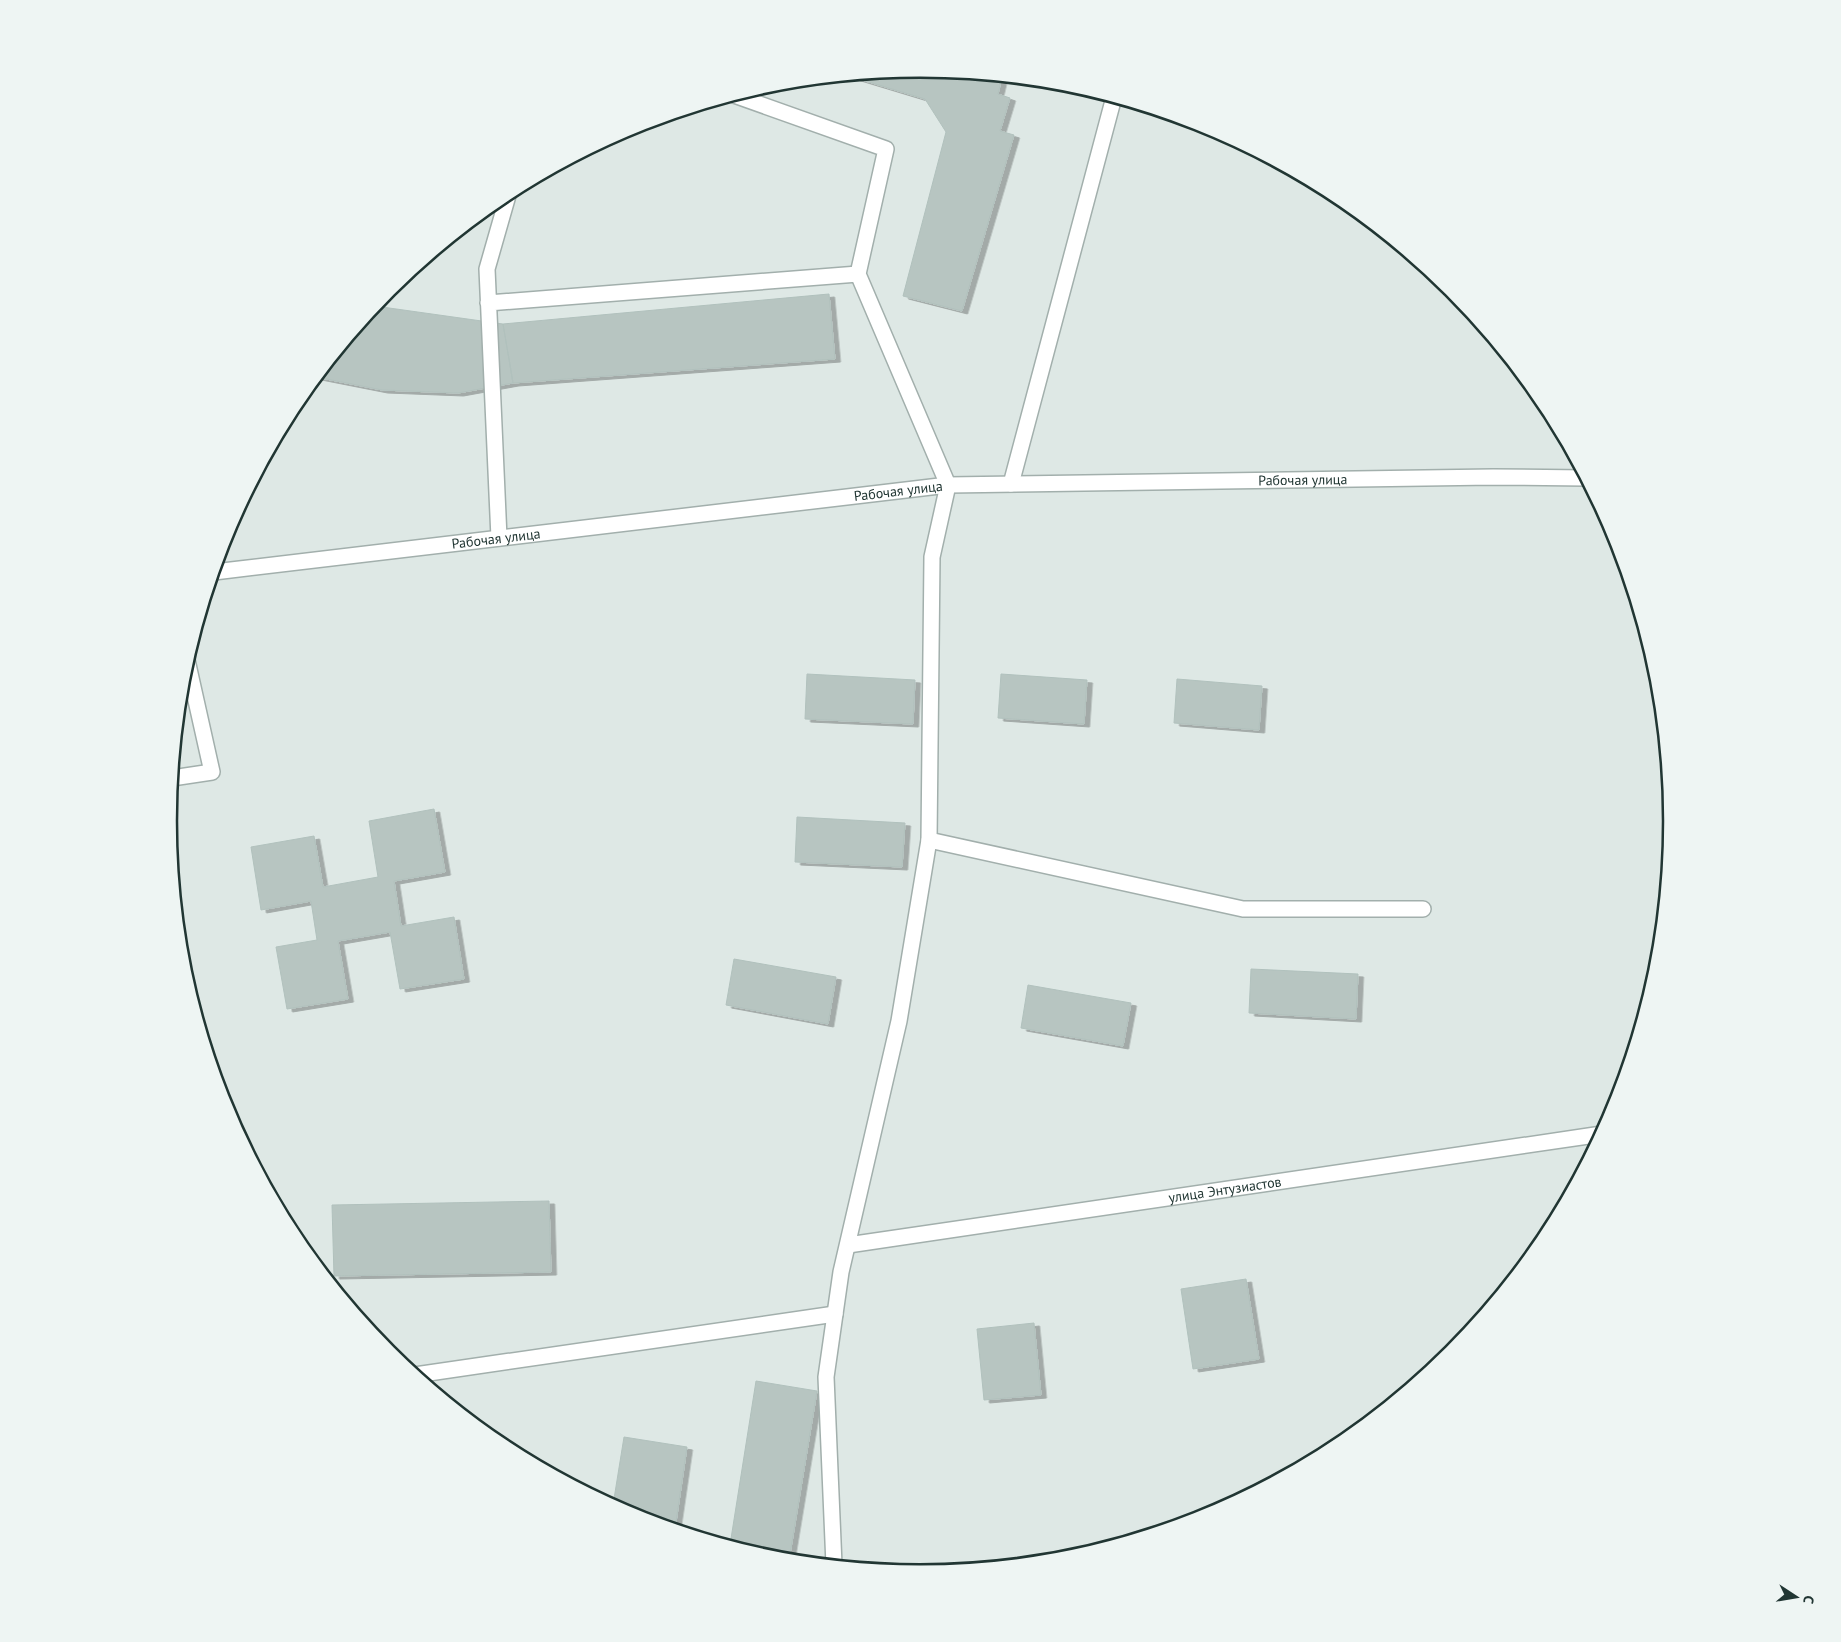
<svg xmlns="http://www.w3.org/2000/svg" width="1841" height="1642" font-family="'PT Sans',sans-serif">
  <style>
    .building { fill: #b7c5c1; stroke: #b1c1bd; filter: url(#shadow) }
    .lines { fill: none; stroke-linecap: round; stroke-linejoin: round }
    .service-casing { stroke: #a2afac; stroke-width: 18 }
    .minor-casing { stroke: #a2afac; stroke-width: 18 }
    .service { stroke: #fff; stroke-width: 15 }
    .minor { stroke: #fff; stroke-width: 15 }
    .labels { text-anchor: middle; stroke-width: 4; stroke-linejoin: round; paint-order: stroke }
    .street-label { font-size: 14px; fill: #213633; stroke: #eef5f3 }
    .rim { fill: none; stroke: #213633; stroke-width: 2.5 }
  </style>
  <defs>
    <filter id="shadow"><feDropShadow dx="5.5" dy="3" stdDeviation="0" flood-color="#0004"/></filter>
  </defs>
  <rect width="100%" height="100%" fill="#dee8e5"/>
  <!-- building -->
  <path class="building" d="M 921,69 L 1002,77 L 998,94 L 1010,98 L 1000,131 L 1014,135 L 962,311 L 903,296 L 946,132 L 925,99 L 849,76 Z
    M 829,294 L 835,359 L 513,383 L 503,324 Z
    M 375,306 L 503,324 L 513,383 L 458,393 L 382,390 L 316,377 Z
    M 807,674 L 915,680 L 913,724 L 805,719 Z
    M 1001,674 L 1087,680 L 1084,724 L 998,718 Z
    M 1177,679 L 1262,686 L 1259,730 L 1174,723 Z
    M 434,809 L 445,872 L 394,881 L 401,926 L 454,917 L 464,979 L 400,989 L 390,932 L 338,941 L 348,999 L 287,1009 L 276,947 L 317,940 L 311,901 L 261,910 L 251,847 L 314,836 L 323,887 L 378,877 L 369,821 Z
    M 797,817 L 905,823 L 902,867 L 795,862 Z
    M 734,959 L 836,977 L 828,1024 L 726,1005 Z
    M 1251,969 L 1358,974 L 1356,1019 L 1249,1013 Z
    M 1028,985 L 1131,1003 L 1123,1046 L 1021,1028 Z
    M 549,1201 L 551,1272 L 334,1276 L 332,1205 Z
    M 1246,1279 L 1259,1359 L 1193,1369 L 1181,1289 Z
    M 1034,1323 L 1041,1395 L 984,1400 L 977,1329 Z
    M 756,1381 L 817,1391 L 789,1560 L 773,1559 L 730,1545 Z
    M 624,1437 L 687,1447 L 675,1529 L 632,1516 L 613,1505 Z"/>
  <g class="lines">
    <defs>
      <path id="service" d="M 488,303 L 858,274
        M 499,538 L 487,269 L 509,192
        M 172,778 L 212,772 L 187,660"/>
      <g id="minor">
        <path d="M 734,95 L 886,149 L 858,274 L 948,485 L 932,557 L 929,840 L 899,1021 L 841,1272 L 826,1377 L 834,1565"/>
        <path d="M 1011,484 L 1114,97"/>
        <path id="s1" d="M 214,572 L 948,485 L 1493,477 L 1586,478"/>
        <path d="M 929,840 L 1243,909 L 1423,909"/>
        <path id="s2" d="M 848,1245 L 1602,1134"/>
        <path d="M 415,1375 L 835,1314"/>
      </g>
    </defs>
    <!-- service casing -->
    <use href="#service" class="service-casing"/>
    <!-- minor casing -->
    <use href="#minor" class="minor-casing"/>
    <!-- service -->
    <use href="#service" class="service"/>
    <!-- minor -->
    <use href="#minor" class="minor"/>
  </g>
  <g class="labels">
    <!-- street labels -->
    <g class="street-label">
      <text dy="5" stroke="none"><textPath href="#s1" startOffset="1094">Рабочая улица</textPath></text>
      <text dy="5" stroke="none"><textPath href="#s1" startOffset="689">Рабочая улица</textPath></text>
      <text dy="5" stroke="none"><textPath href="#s1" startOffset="284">Рабочая улица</textPath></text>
      <text dy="5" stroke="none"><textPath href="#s2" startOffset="381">улица Энтузиастов</textPath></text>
    </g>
  </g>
  <!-- crop -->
  <path d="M0 0H1841V1642H0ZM177 821a743 743 0 1 1 1486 0a743 743 0 1 1-1486 0Z" fill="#eef5f3" fill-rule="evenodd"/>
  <path class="rim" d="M177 821a743 743 0 1 1 1486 0a743 743 0 1 1-1486 0Z"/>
  <!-- north arrow -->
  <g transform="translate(1796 1597) rotate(102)" stroke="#eef5f3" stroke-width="4" paint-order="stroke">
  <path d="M0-4L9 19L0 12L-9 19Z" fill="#213633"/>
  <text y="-8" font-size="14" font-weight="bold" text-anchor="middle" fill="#213633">С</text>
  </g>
</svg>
